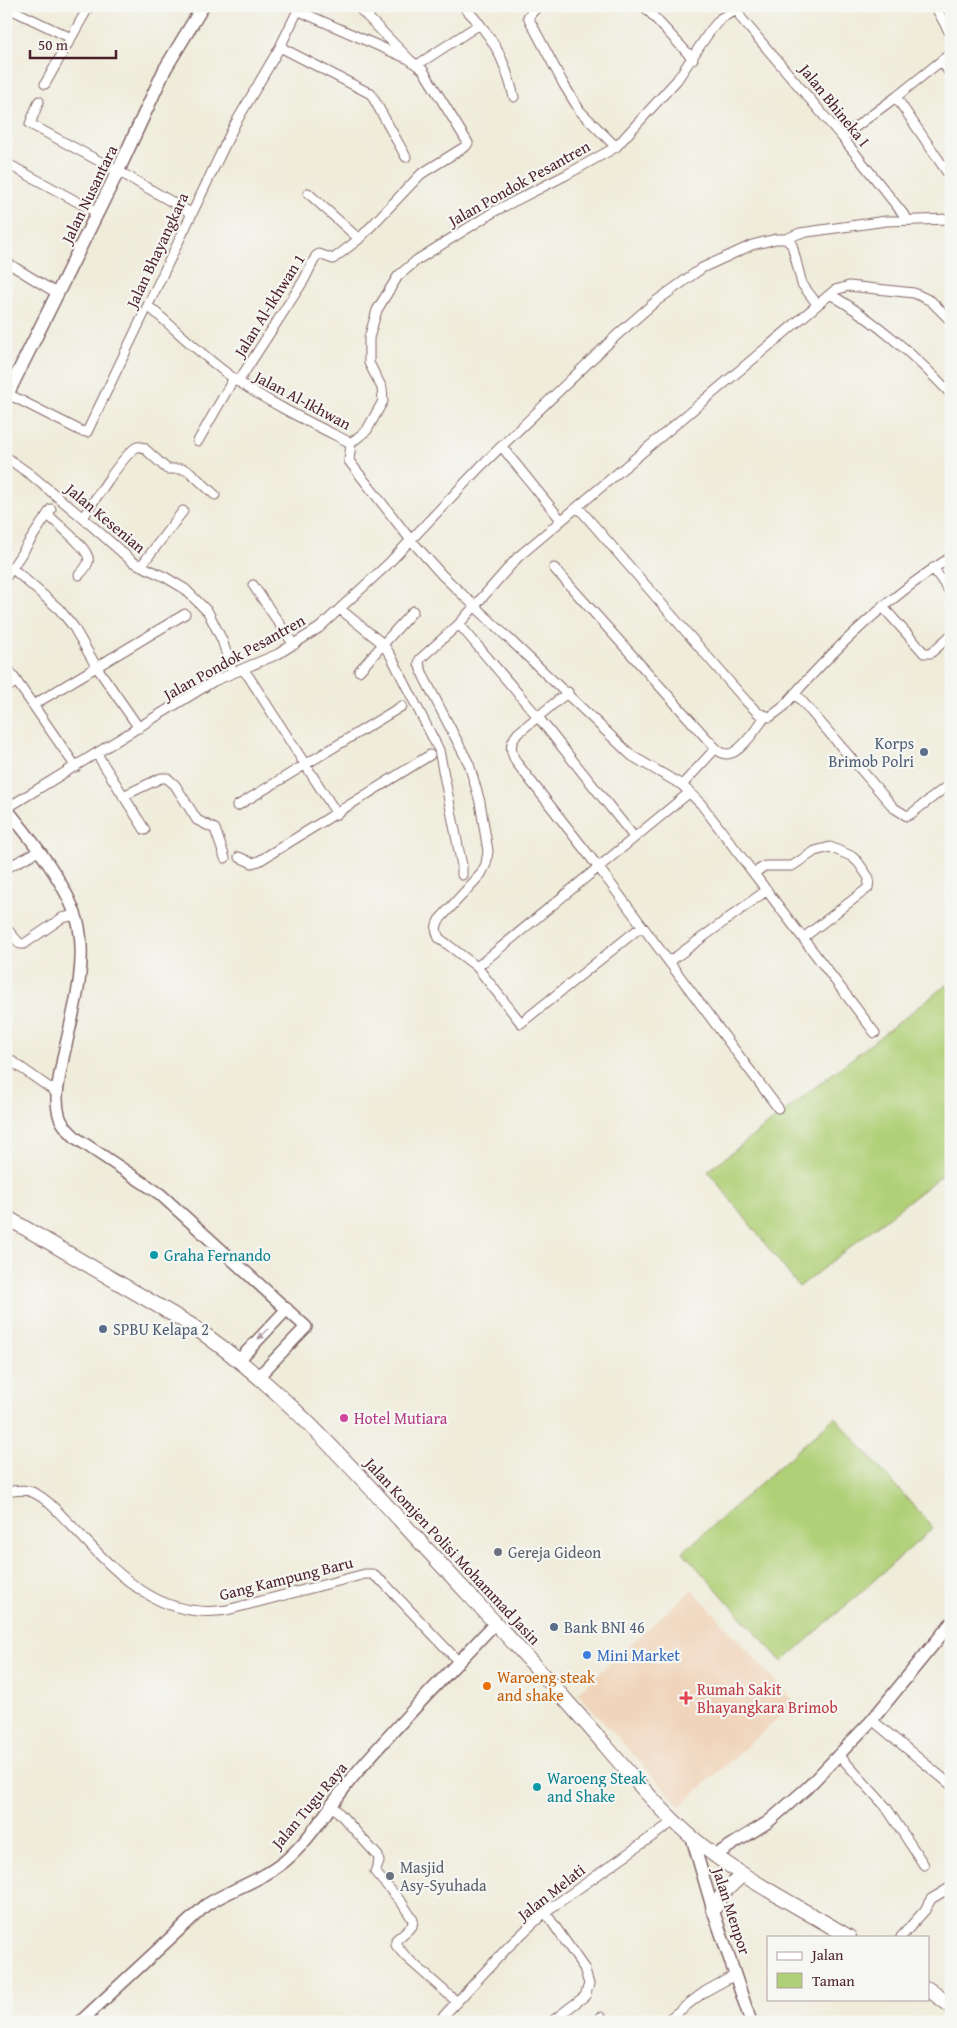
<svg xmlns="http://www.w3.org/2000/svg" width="957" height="2028" font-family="'Gentium Book Plus',serif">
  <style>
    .built { fill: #f0d5bc }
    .green { fill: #b0d077; stroke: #7d7851 }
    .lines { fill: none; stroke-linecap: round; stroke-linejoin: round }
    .minor-casing { stroke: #846768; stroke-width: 11 }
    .tertiary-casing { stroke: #846768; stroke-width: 14 }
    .secondary-casing { stroke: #846768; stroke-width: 15 }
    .primary-casing { stroke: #846768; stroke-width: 16 }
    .minor { stroke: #fff; stroke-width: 9 }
    .tertiary { stroke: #fff; stroke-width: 11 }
    .secondary { stroke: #fff; stroke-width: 12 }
    .primary { stroke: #fff; stroke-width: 14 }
    .oneway { fill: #ae9aa0 }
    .service-dot { fill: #5c6f8a; stroke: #f6f6f2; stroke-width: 2 }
    .culture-dot { fill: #0f9aa8; stroke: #f6f6f2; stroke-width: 2 }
    .hotel-dot { fill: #d1479c; stroke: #f6f6f2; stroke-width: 2 }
    .worship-dot { fill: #6b7280; stroke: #f6f6f2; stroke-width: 2 }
    .shop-dot { fill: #3f7fe0; stroke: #f6f6f2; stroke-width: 2 }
    .food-dot { fill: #e8710a; stroke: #f6f6f2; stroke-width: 2 }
    .health-dot { fill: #e0444e; stroke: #f6f6f2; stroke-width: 2 }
    .labels { text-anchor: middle; stroke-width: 4.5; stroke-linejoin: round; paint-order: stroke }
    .street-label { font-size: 16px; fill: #4a1f2b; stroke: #f6f6f2 }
    .service-label { font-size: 16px; fill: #4e5e75; stroke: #f6f6f2; text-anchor: start }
    .culture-label { font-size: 16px; fill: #0d838f; stroke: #f6f6f2; text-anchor: start }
    .hotel-label { font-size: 16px; fill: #b23c85; stroke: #f6f6f2; text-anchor: start }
    .worship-label { font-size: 16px; fill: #5b616d; stroke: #f6f6f2; text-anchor: start }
    .shop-label { font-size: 16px; fill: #366cbe; stroke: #f6f6f2; text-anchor: start }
    .food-label { font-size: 16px; fill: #c56008; stroke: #f6f6f2; text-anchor: start }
    .health-label { font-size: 16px; fill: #be3a42; stroke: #f6f6f2; text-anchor: start }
  </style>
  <rect width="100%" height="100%" fill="#f6f6f2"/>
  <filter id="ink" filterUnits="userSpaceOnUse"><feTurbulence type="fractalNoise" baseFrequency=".02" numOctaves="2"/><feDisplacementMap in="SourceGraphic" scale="10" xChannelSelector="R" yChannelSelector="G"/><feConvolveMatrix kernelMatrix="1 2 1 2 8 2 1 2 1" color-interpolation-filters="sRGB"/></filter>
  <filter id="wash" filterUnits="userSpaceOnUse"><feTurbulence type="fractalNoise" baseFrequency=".0096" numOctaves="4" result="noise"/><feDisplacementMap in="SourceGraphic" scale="20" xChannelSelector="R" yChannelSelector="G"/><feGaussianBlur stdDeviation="1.12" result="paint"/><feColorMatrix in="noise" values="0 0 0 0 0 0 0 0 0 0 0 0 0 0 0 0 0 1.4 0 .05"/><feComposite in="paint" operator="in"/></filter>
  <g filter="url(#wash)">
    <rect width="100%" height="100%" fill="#efecda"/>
    <!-- built -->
    <path class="built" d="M 692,1589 L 795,1703 L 680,1806 L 577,1693 Z"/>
    <!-- green -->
    <path class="green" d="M 946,985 L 951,991 L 951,1168 L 799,1287 L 708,1171 Z
      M 835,1417 L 933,1528 L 782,1662 L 683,1552 Z"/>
  </g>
  <g filter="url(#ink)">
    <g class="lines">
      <defs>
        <path id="minor" d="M 463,6 C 493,36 504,57 514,97
          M 538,6 L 528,17 L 564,85 L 580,111 L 616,147
          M 644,6 L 693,59
          M 736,6 L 741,18 L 842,137 L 908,220
          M 744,6 L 721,18 L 710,31 L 677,80 L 616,147 L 566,175 L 495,211 L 417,260 L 398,276 L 377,310 L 369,338 L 369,363 L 382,388 L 383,401 L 367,430 L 351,443 L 349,461 L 410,539 L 442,575 L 632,756 L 682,785 L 701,804 L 875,1033
          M 935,6 L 951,35
          M 6,7 L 71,38
          M 299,11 L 406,58
          M 367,15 L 377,6
          M 280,47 L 371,94 L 406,157
          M 942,62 L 951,75
          M 417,65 L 480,24
          M 45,84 L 89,6
          M 896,97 L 951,178
          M 39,101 L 30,124 L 127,176 L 191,213
          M 842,137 L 896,97 L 951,53
          M 6,163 L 98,213
          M 308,193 L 359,239
          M 786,239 L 800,233 L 886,221 L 951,219
          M 6,262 L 58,294
          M 830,294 C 877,322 913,354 951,394
          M 148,306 C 178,331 206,360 239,382 C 275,406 313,424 351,443
          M 238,382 L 304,280 L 316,256 L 319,254 L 333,259 L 359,239 L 421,174 L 466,146 L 468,143 L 423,70 L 410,60 L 357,6
          M 8,394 L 81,431 L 87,432 L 235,124 L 280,47 L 300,6
          M 198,441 L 234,378
          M 502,447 L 561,520
          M 6,457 L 31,475 L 83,518 L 133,562 L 165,577 L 185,589 L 208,612 L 222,640 L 233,673
          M 578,507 L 746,701 L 758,713 L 770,717 L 782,708 C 832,650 886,598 951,557
          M 48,515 C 56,523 93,551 88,562 C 87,567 82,572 79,575
          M 83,518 C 91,505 125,452 137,447 C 140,446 141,447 144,448 L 167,469 L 183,469 L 190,472 L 215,495
          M 141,566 L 183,511
          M 12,568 L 59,609 L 73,626 L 96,666 L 139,728
          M 554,568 L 708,740 C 713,745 720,755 728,754 C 741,753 758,726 765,717
          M 933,568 L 951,593
          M 6,577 L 51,509
          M 253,585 L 294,645
          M 882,606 L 924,653 L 931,653 L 951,635
          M 340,609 L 383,644 L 391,656 L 439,750 L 462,866 L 462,875
          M 459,624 L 538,717 L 634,837
          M 6,666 L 76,767
          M 242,669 L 249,677 L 337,814
          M 359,671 L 413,611
          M 6,689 L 16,681
          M 568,692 L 518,733 C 509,744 510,750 516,762 L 599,868 L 778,1108
          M 795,693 L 894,808 L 907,816 L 911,814 L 951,783
          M 33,705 L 185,614
          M 97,754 L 145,830
          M 682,785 L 716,748
          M 123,796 L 161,778 L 167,778 L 175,785 L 197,820 L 215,829 L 225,858
          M 237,806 L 402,706
          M 7,808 L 214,681 L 278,654 L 319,628 L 388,564 L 481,466 L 617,335 L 655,302 L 702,268 L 752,245 L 776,239 L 786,239 L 792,245 L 802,284 L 817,304
          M 239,857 L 252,863 L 259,861 L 430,755
          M 6,868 L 39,851
          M 754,873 L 765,866 L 792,866 L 815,851 L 830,847 L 851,856 L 858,862 L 869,878 L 868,888 L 803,938
          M 642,926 L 521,1023 L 477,967 L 439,938 C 436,931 435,927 439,920 L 481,874 L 486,864 L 488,851 L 480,802 L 469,764 L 424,677 L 419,664 L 420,659 L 459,624 L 518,557 L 835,290 L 849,286 L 914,293 L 931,301 L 951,321
          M 6,928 L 20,944 L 24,944 L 62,918 L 76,915
          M 669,962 L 767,890
          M 477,967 L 690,792
          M 6,1057 L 57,1093
          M 6,1492 C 14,1491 22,1489 29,1491 C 45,1496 56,1510 68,1522 C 113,1568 154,1621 227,1610 L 365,1574 L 372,1574 L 384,1583 L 459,1662
          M 872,1720 L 951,1785
          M 838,1754 L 886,1807 L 924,1865
          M 331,1804 L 378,1856 L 379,1862 L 375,1872 L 402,1903 L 413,1920 L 412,1926 L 396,1940 L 396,1945 L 406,1957 L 457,2002
          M 545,1912 L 584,1968 L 589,1984 L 585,1996 L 551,2022
          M 901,1937 L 925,1910 L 931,1899 L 951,1887
          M 601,2017 L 606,2022
          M 438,2022 L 509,1946 L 545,1912 L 674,1821
          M 665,2022 L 704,1992 L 735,1975"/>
        <path id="tertiary" d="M 6,808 C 31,839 70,887 79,927 C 87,969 72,1016 63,1058 C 60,1077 53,1098 60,1118 C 63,1126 70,1132 76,1138 L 160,1194 L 306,1327 L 259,1376
          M 239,1360 L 287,1309
          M 692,1838 L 713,1910 L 751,2022
          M 714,1856 L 768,1822 L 807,1788 L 872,1720 L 951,1623
          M 80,2022 L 206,1905 C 232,1889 262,1880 285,1861 C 312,1838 330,1805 352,1778 C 397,1724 448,1674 496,1622"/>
        <path id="secondary" d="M 6,397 L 118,171 L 165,69 L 203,6"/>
        <path id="primary" d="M 6,1217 L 191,1325 C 271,1379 335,1449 400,1520 C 459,1585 520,1648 578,1714 C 610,1750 640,1789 675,1822 C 725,1871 790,1901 849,1937
          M 713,1910 L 724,1892 L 743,1874
          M 928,1989 L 951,2006"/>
      </defs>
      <!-- minor casing -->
      <use href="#minor" class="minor-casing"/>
      <!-- tertiary casing -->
      <use href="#tertiary" class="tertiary-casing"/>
      <!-- secondary casing -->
      <use href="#secondary" class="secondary-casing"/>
      <!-- primary casing -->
      <use href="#primary" class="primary-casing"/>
      <!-- minor -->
      <use href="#minor" class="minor"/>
      <!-- tertiary -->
      <use href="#tertiary" class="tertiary"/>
      <!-- secondary -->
      <use href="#secondary" class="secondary"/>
      <!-- primary -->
      <use href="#primary" class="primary"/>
    </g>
    <!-- one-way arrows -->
    <defs><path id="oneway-solid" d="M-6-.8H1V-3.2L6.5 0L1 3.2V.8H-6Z" transform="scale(1.25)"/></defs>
    <use class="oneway" href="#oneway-solid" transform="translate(263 1334) rotate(134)"/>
  </g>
  <!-- markers -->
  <g class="service-dot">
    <circle cx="924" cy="752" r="5"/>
    <circle cx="103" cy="1329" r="5"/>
    <circle cx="554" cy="1627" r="5"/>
  </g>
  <g class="culture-dot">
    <circle cx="154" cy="1255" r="5"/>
    <circle cx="537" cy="1787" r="5"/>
  </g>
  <circle class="hotel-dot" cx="344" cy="1418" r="5"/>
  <g class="worship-dot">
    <circle cx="498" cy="1552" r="5"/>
    <circle cx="390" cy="1876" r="5"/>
  </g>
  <circle class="shop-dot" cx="587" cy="1655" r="5"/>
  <circle class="food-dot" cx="487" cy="1686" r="5"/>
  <path class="health-dot" d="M683.5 1690.5h5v5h5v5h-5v5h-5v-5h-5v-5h5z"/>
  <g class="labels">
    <!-- street labels -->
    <g class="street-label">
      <text transform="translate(835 105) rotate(51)" y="6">Jalan Bhineka I</text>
      <text transform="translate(519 183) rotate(-29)" y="6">Jalan Pondok Pesantren</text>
      <text transform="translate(89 194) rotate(-64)" y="6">Jalan Nusantara</text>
      <text transform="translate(157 250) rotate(-65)" y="6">Jalan Bhayangkara</text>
      <text transform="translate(269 305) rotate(-58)" y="6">Jalan Al-Ikhwan 1</text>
      <text transform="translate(303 400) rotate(28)" y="6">Jalan Al-Ikhwan</text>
      <text transform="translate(106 518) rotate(40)" y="6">Jalan Kesenian</text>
      <text transform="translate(234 657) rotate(-29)" y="6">Jalan Pondok Pesantren</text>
      <text transform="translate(453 1551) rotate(47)" y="6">Jalan Komjen Polisi Mohammad Jasin</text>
      <text transform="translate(286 1578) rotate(-14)" y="6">Gang Kampung Baru</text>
      <text transform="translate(309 1805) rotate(-50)" y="6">Jalan Tugu Raya</text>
      <text transform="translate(551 1892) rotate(-38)" y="6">Jalan Melati</text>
      <text transform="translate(732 1911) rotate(72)" y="6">Jalan Menpor</text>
    </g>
    <!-- service labels -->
    <g class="service-label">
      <text x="914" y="749" text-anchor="end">Korps<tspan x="914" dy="18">Brimob Polri</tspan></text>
      <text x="113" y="1335">SPBU Kelapa 2</text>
      <text x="564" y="1633">Bank BNI 46</text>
    </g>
    <!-- culture labels -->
    <g class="culture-label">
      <text x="164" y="1261">Graha Fernando</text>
      <text x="547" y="1784">Waroeng Steak<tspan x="547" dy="18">and Shake</tspan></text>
    </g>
    <!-- hotel labels -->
    <g class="hotel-label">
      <text x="354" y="1424">Hotel Mutiara</text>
    </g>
    <!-- worship labels -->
    <g class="worship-label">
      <text x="508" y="1558">Gereja Gideon</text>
      <text x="400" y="1873">Masjid<tspan x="400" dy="18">Asy-Syuhada</tspan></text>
    </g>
    <!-- shop labels -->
    <g class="shop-label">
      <text x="597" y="1661">Mini Market</text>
    </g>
    <!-- food labels -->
    <g class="food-label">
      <text x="497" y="1683">Waroeng steak<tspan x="497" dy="18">and shake</tspan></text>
    </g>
    <!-- health labels -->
    <g class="health-label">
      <text x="697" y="1695">Rumah Sakit<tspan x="697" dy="18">Bhayangkara Brimob</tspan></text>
    </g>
  </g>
  <!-- margin -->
  <rect width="957" height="2028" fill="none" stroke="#f6f6f2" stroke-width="25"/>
  <!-- legend -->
  <rect x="767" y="1936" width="162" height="65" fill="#f6f6f2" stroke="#b1a0a2"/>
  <rect x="777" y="1952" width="25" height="8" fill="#ffffff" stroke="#b1a0a2"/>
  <text x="812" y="1960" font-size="15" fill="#4a1f2b">Jalan</text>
  <rect x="777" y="1973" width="25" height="15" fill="#b0d077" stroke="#b1a0a2"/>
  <text x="812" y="1986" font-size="15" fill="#4a1f2b">Taman</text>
  <!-- scale -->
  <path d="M30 50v8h86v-8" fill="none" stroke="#4a1f2b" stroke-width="2.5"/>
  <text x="38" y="50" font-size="15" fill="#4a1f2b" stroke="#f6f6f2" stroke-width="4" paint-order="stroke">50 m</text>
</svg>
